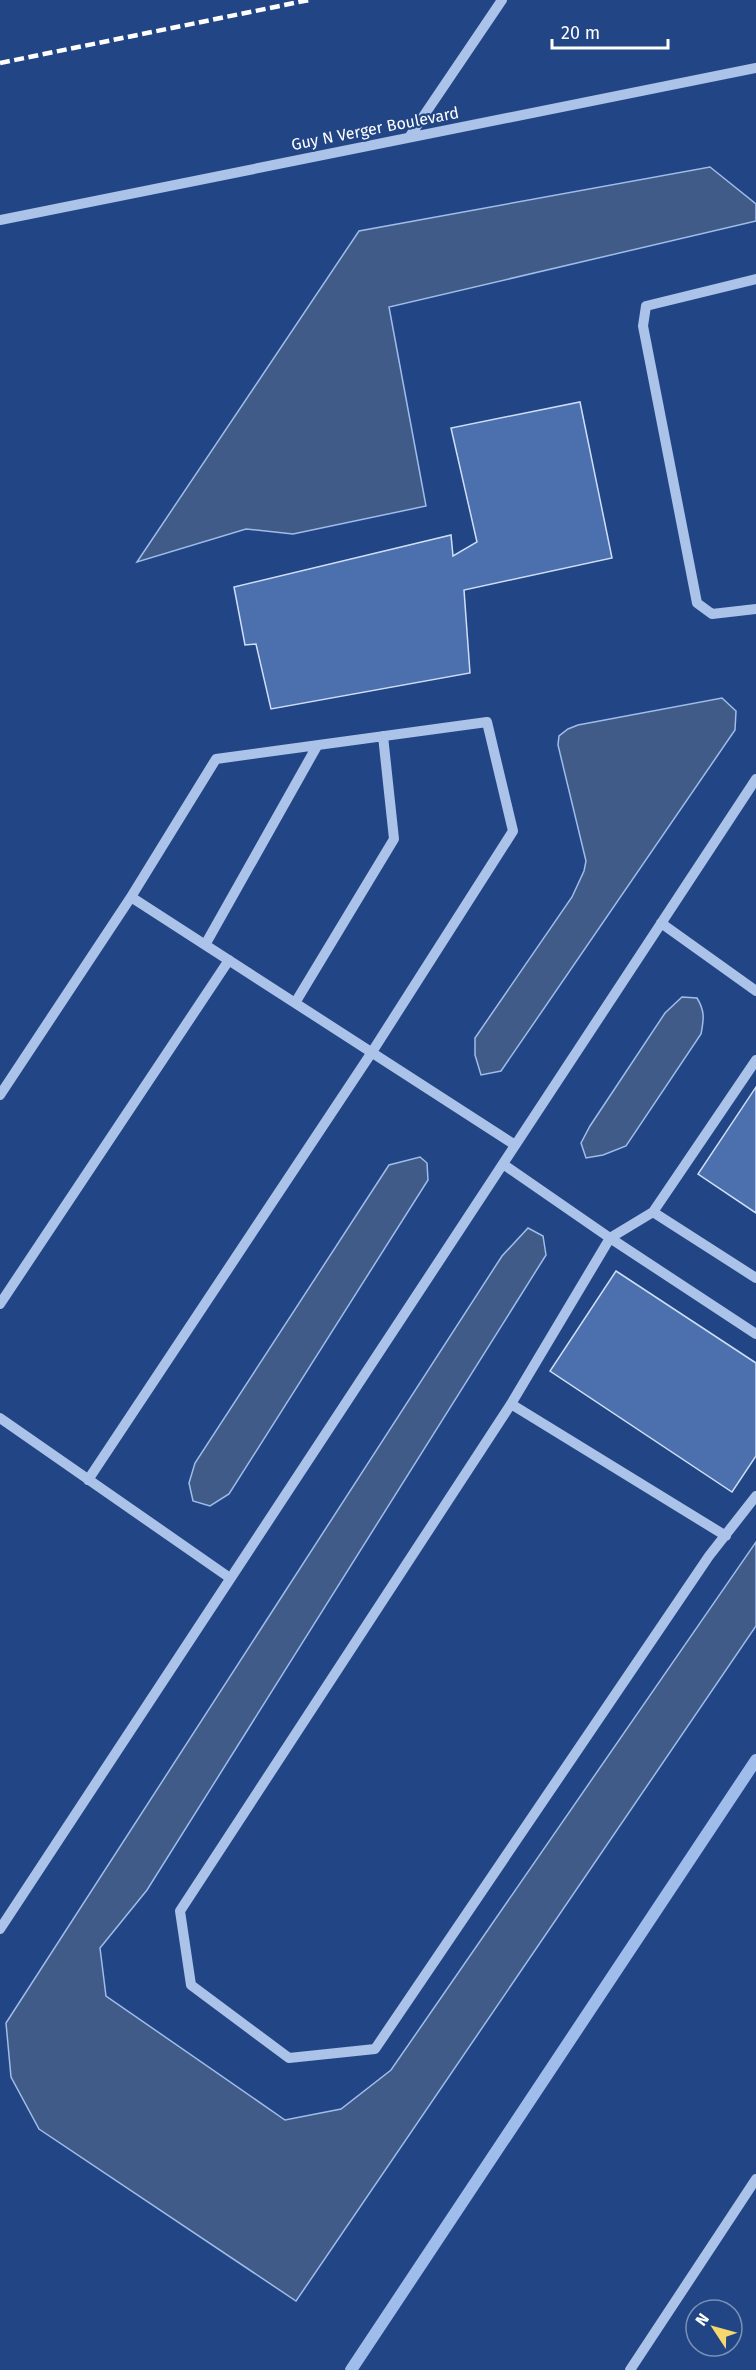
<svg xmlns="http://www.w3.org/2000/svg" width="756" height="2370" font-family="'Fira Sans',sans-serif">
  <style>
    .water { fill: #405b88; stroke: #9fbcea; stroke-width: 1.5 }
    .lines { fill: none; stroke-linecap: round; stroke-linejoin: round }
    .stream { stroke: #9fbcea; stroke-width: 12 }
    .building { fill: #4b70ad; stroke: #cfdef7; stroke-width: 1.5 }
    .minor { stroke: #abc2e9; stroke-width: 10 }
    .rail { stroke: #fff; stroke-width: 4.5; stroke-dasharray: 10 4.5; stroke-linecap: butt }
    .labels { text-anchor: middle; stroke-width: 4.5; stroke-linejoin: round; paint-order: stroke }
    .street-label { font-size: 16px; fill: #fff; stroke: #224685 }
  </style>
  <rect width="100%" height="100%" fill="#224685"/>
  <!-- water -->
  <path class="water" d="M 710,167 L 756,204 L 756,221 L 389,307 L 426,506 L 293,534 L 246,529 L 137,562 L 359,231 Z
    M 722,698 L 736,711 L 735,730 L 501,1071 L 481,1075 L 475,1055 L 475,1038 L 572,897 L 584,871 L 586,861 L 558,745 L 559,736 L 568,729 L 578,725 Z
    M 682,997 L 697,998 C 705,1011 704,1019 701,1034 L 626,1146 L 603,1155 L 586,1158 L 581,1143 L 590,1126 L 665,1013 Z
    M 420,1157 L 427,1163 L 428,1180 L 229,1494 L 210,1506 L 193,1501 L 189,1483 L 195,1463 L 389,1165 Z
    M 528,1228 L 543,1236 L 546,1255 L 147,1890 L 100,1948 L 106,1996 L 285,2120 L 341,2109 L 391,2070 L 756,1542 L 756,1626 L 296,2301 L 39,2129 L 11,2077 L 6,2023 L 502,1256 Z"/>
  <g class="lines">
    <!-- stream -->
    <path class="stream" d="M 351,2370 L 756,1760"/>
  </g>
  <!-- building -->
  <path class="building" d="M 580,402 L 612,558 L 464,590 L 470,673 L 271,709 L 256,644 L 245,645 L 234,587 L 451,535 L 453,556 L 477,542 L 451,428 Z
    M 756,1087 L 756,1213 L 698,1174 Z
    M 616,1271 L 756,1363 L 756,1456 L 732,1492 L 550,1371 Z"/>
  <g class="lines">
    <!-- minor -->
    <path class="minor" d="M 410,136 L 502,0
      M 0,220 L 756,68
      M 756,279 L 646,306 L 643,326 L 697,603 L 712,614 L 756,609
      M 661,923 L 756,991
      M 205,945 L 317,746
      M 295,1003 L 394,839 L 383,736
      M 0,1095 L 131,897 L 515,1145
      M 503,1164 L 610,1238 L 653,1212 L 756,1060
      M 653,1212 L 756,1278
      M 0,1304 L 229,960
      M 756,1334 L 610,1238 L 511,1404 L 180,1911 L 191,1985 L 289,2058 L 375,2049 L 709,1556 L 756,1496
      M 511,1404 L 726,1536
      M 0,1418 L 230,1578
      M 88,1480 L 372,1052 L 513,831 L 487,722 L 216,759 L 131,897
      M 0,1929 L 756,779
      M 630,2370 L 756,2179"/>
    <!-- rail -->
    <path class="rail" d="M 0,63 L 309,0"/>
  </g>
  <g class="labels">
    <!-- street labels -->
    <g class="street-label">
      <text transform="translate(375 128) rotate(-11)" y="6">Guy N Verger Boulevard</text>
    </g>
  </g>
  <!-- north arrow -->
  <g transform="translate(714 2328) rotate(306)"><circle r="28" fill="#224685" stroke="#7a90b6" stroke-width="1.5"/>
  <path d="M0-4.5L10 22L0 15L-10 22Z" fill="#f5d76d"/>
  <text y="-9" font-size="16" font-weight="bold" text-anchor="middle" fill="#ffffff">N</text>
  </g>
  <!-- scale -->
  <path d="M552 39v9h116v-9" fill="none" stroke="#ffffff" stroke-width="3"/>
  <text x="561" y="39" font-size="18" fill="#ffffff" stroke="#224685" stroke-width="4.5" paint-order="stroke">20 m</text>
</svg>
